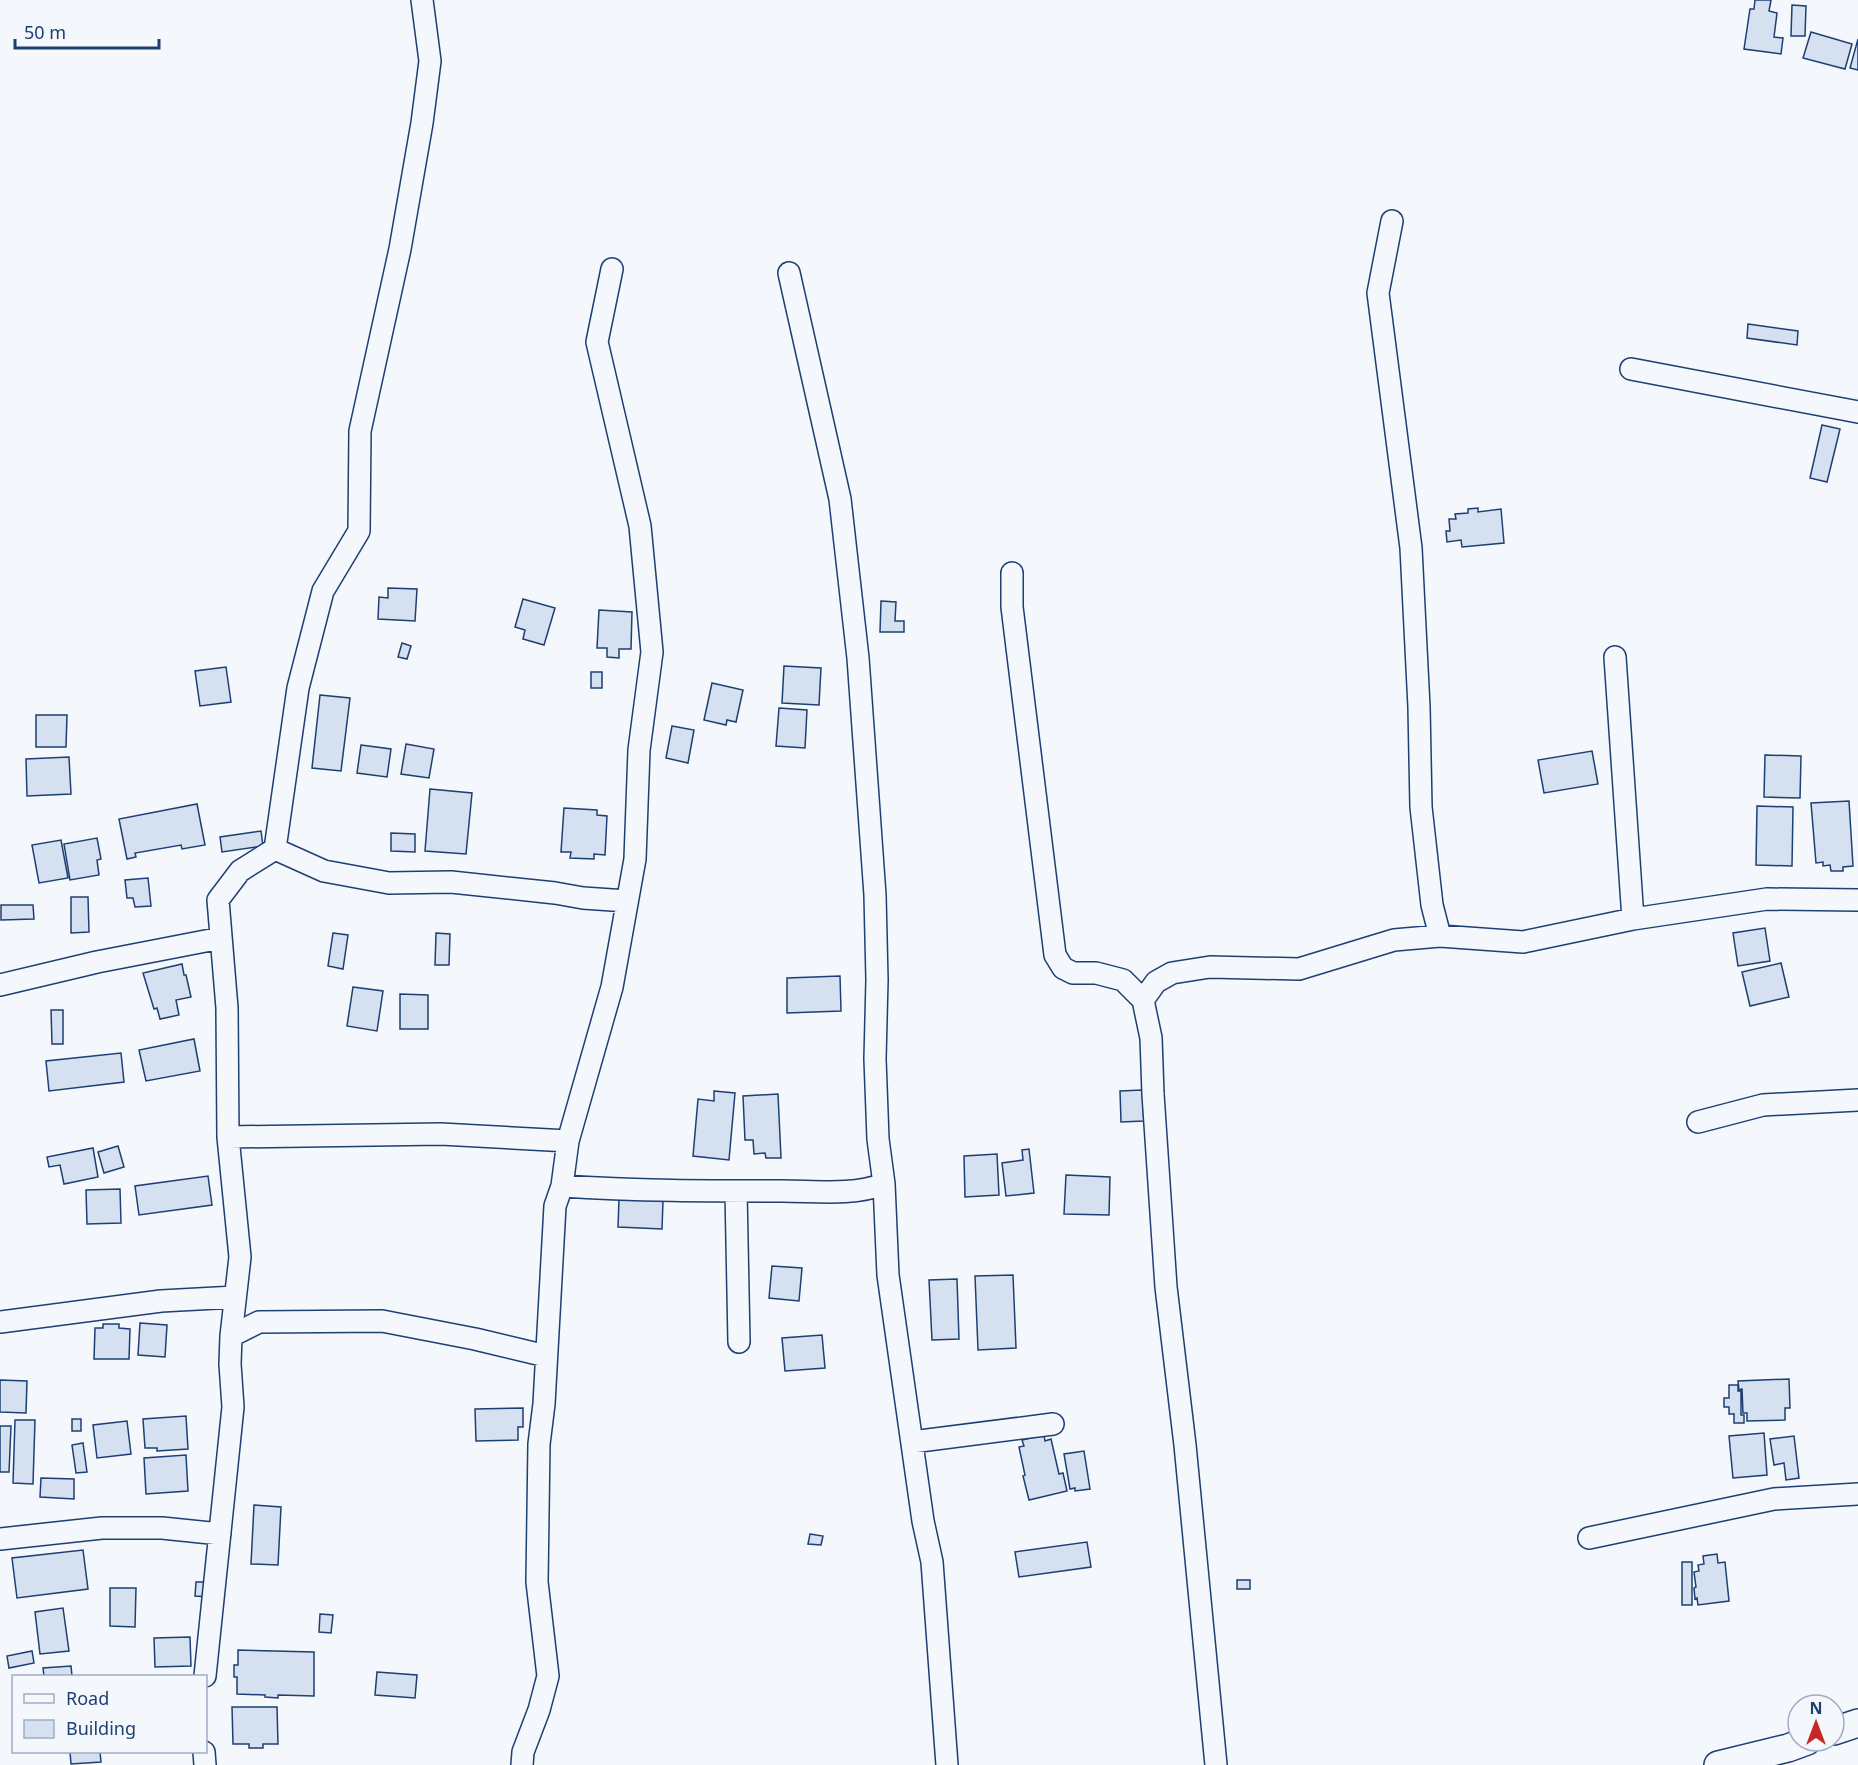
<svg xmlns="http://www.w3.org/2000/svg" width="1858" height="1765" font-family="'Noto Sans',sans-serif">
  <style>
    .building { fill: #d5e0f0; stroke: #1d3f73; stroke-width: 1.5 }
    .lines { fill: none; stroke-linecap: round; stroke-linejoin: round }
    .minor-casing { stroke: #1d3f73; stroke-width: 24 }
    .major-casing { stroke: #1d3f73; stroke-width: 30 }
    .minor { stroke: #f4f7fb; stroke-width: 21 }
    .major { stroke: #f4f7fb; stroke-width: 27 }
  </style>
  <rect width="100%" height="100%" fill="#f4f7fb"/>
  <!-- building -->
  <path class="building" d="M 1755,0 L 1771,0 L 1769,11 L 1777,13 L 1774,37 L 1783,38 L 1781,54 L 1744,49 L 1750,9 L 1754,9 Z
    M 1792,5 L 1806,6 L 1805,36 L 1791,36 Z
    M 1811,32 L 1852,44 L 1845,69 L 1803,58 Z
    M 1858,39 L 1858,70 L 1850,68 Z
    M 1748,324 L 1798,331 L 1797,345 L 1747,338 Z
    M 1822,425 L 1840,429 L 1827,482 L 1810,478 Z
    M 1478,508 L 1478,512 L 1501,509 L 1504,543 L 1462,547 L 1461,540 L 1447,542 L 1446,531 L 1450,531 L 1449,519 L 1456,519 L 1455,514 L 1468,513 L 1468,509 Z
    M 388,588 L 417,589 L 415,621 L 378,619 L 379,597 L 388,598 Z
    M 523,599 L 555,608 L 544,645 L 523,639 L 525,630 L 515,627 Z
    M 881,601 L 896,602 L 895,621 L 904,621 L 904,632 L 880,632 Z
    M 599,610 L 632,612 L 631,649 L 619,649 L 619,658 L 607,657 L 607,648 L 597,648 Z
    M 402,643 L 411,646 L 407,659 L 398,657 Z
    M 784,666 L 821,668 L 819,705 L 782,703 Z
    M 226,667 L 231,702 L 200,706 L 195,671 Z
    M 591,672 L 602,672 L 602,688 L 591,688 Z
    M 712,683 L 743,690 L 736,722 L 727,720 L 726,725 L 704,720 Z
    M 320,695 L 350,698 L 341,771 L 312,768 Z
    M 779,708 L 807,710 L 805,748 L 776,746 Z
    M 36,715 L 67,715 L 66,747 L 36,747 Z
    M 672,726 L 694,730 L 688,763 L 666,758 Z
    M 406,744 L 434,749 L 429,778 L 401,774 Z
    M 361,745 L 391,749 L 387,777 L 357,773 Z
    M 1592,751 L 1598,784 L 1544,793 L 1538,760 Z
    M 1765,755 L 1801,756 L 1800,798 L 1764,797 Z
    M 69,757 L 71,794 L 27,796 L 26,759 Z
    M 430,789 L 472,793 L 466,854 L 425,851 Z
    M 1849,801 L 1853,866 L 1843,867 L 1843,871 L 1831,871 L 1830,865 L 1823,866 L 1823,862 L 1816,863 L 1811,803 Z
    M 197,804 L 205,845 L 182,849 L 181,845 L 135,853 L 136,857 L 127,859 L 119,819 Z
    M 1757,806 L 1793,807 L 1792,866 L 1756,865 Z
    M 564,808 L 597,810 L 597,815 L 607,816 L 605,855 L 594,854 L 594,859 L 570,858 L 571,852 L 561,852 Z
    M 261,831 L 263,846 L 222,852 L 220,837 Z
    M 391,833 L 415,834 L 415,852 L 391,851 Z
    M 97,838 L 101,859 L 97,860 L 99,875 L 70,880 L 64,844 Z
    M 61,840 L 68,878 L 39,883 L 32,845 Z
    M 148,878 L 151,906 L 135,907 L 133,898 L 127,898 L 125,880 Z
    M 71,897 L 88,897 L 89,932 L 71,933 Z
    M 1,905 L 33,905 L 34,919 L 1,920 Z
    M 1765,928 L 1770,961 L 1738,966 L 1733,933 Z
    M 333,933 L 348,935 L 343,969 L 328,966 Z
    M 436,933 L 450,934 L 449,965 L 435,965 Z
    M 1781,963 L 1789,997 L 1750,1006 L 1742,972 Z
    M 182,964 L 184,975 L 186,975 L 191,997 L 176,1000 L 179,1015 L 160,1019 L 157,1008 L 154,1009 L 143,973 Z
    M 840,976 L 841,1011 L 787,1013 L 787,978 Z
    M 353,987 L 383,991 L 377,1031 L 347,1026 Z
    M 400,994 L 428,995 L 428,1029 L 400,1029 Z
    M 51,1010 L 63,1010 L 63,1044 L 52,1044 Z
    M 194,1039 L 200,1071 L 146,1081 L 139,1050 Z
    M 121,1053 L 124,1082 L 49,1091 L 46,1061 Z
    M 1142,1090 L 1144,1121 L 1121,1122 L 1120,1091 Z
    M 714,1091 L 735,1093 L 729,1160 L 693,1156 L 698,1099 L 714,1101 Z
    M 778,1094 L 781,1158 L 766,1158 L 765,1153 L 754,1154 L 753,1140 L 745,1140 L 743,1096 Z
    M 118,1146 L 124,1167 L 104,1173 L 98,1152 Z
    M 93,1148 L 98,1177 L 64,1184 L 60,1165 L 49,1167 L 47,1157 Z
    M 1029,1149 L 1034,1193 L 1006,1196 L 1002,1163 L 1023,1160 L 1022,1150 Z
    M 997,1154 L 999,1195 L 965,1197 L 964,1156 Z
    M 1066,1175 L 1110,1177 L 1109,1215 L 1064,1214 Z
    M 208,1176 L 212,1205 L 139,1215 L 135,1186 Z
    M 120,1189 L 121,1223 L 87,1224 L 86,1190 Z
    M 619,1199 L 663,1201 L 662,1229 L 618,1227 Z
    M 772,1266 L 802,1268 L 799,1301 L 769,1298 Z
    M 1013,1275 L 1016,1348 L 978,1350 L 975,1276 Z
    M 957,1279 L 959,1339 L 932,1340 L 929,1280 Z
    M 140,1323 L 167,1325 L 165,1357 L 138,1355 Z
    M 103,1324 L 119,1324 L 119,1328 L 130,1329 L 129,1359 L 94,1359 L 95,1328 L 103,1328 Z
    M 822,1335 L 825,1368 L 785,1371 L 782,1338 Z
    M 1789,1379 L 1790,1408 L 1785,1408 L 1785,1420 L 1747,1421 L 1747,1413 L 1743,1413 L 1742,1389 L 1739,1390 L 1738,1381 Z
    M 0,1380 L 27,1381 L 26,1413 L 0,1412 Z
    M 1729,1385 L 1738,1385 L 1738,1391 L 1741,1391 L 1741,1415 L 1744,1415 L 1744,1423 L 1734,1423 L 1734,1414 L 1729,1414 L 1729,1407 L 1724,1407 L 1724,1398 L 1729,1398 Z
    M 523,1408 L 523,1427 L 518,1427 L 518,1440 L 476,1441 L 475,1409 Z
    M 186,1416 L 188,1449 L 157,1451 L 157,1448 L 145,1448 L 143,1419 Z
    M 72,1419 L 81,1419 L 81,1431 L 72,1431 Z
    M 15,1420 L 35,1420 L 33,1484 L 13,1483 Z
    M 127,1421 L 131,1454 L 97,1458 L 93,1425 Z
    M 0,1426 L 11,1426 L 9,1472 L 0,1472 Z
    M 1764,1433 L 1767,1475 L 1733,1478 L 1729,1436 Z
    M 1044,1435 L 1045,1441 L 1051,1439 L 1059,1474 L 1063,1473 L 1067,1491 L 1029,1500 L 1023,1476 L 1025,1475 L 1019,1447 L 1024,1446 L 1022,1440 Z
    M 1794,1436 L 1799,1478 L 1786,1480 L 1784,1463 L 1774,1465 L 1770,1439 Z
    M 83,1443 L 87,1472 L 76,1473 L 72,1445 Z
    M 1084,1451 L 1090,1489 L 1075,1491 L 1075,1488 L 1070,1489 L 1064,1454 Z
    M 186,1455 L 188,1491 L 146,1494 L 144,1458 Z
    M 41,1478 L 74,1479 L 74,1499 L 40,1497 Z
    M 254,1505 L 281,1507 L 278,1565 L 251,1564 Z
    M 810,1534 L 823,1536 L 821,1545 L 808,1544 Z
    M 1087,1542 L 1091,1567 L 1019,1577 L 1015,1552 Z
    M 83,1550 L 88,1589 L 17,1598 L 12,1558 Z
    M 1717,1554 L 1718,1563 L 1725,1562 L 1729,1601 L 1698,1605 L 1697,1598 L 1695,1599 L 1694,1588 L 1696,1587 L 1694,1572 L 1699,1571 L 1698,1565 L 1704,1564 L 1703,1556 Z
    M 1682,1562 L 1692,1562 L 1692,1605 L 1682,1605 Z
    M 1237,1580 L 1250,1580 L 1250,1589 L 1237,1589 Z
    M 196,1582 L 208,1582 L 208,1597 L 195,1596 Z
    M 110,1588 L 136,1588 L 135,1627 L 110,1626 Z
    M 63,1608 L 69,1651 L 40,1654 L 35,1612 Z
    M 320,1614 L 333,1615 L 331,1633 L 319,1632 Z
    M 190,1637 L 191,1666 L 155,1667 L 154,1638 Z
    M 238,1650 L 314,1652 L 314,1696 L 278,1695 L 278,1698 L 265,1697 L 265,1695 L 237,1694 L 237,1677 L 234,1677 L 234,1665 L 238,1665 Z
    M 32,1651 L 34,1663 L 9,1668 L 7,1656 Z
    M 71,1666 L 72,1676 L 44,1676 L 43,1668 Z
    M 377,1672 L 417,1675 L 415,1698 L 375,1695 Z
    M 232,1707 L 277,1707 L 278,1744 L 263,1744 L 263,1748 L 249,1748 L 249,1744 L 233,1744 Z
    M 70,1752 L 100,1752 L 101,1762 L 71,1764 Z"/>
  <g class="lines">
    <defs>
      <path id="minor" d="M 1392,221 L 1378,293 L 1411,548 L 1419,707 L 1421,807 L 1432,905 L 1440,936 L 1523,942 L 1633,919 L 1767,899 L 1858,900
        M 1631,369 L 1858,412
        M 1012,573 L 1012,607 L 1055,955 L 1063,968 L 1073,973 L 1096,973 L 1123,980 L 1143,1000 L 1151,1038 L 1153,1094 L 1166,1287 L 1185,1445 L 1216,1765
        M 1615,657 L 1633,919
        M 275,849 L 324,871 L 389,883 L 451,882 L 555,893 L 583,898 L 627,901
        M 0,985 L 97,962 L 221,938
        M 1143,1000 L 1156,982 L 1172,973 L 1210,967 L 1299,969 L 1394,940 L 1440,936
        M 1698,1122 L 1763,1105 L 1858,1100
        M 228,1137 L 441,1134 L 568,1141
        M 884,1184 L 888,1275 L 923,1521 L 932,1562 L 947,1765
        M 562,1186 L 568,1141 L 612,987 L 635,859 L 639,750 L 652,652 L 640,526 L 597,342 L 612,269
        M 736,1191 L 739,1342
        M 0,1322 L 161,1301 L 235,1297
        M 231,1336 L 259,1322 L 382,1321 L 475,1339 L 546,1356
        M 912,1442 L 1053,1424
        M 1589,1538 L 1774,1499 L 1858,1494
        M 0,1539 L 102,1528 L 162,1528 L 220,1534
        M 205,1676 L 233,1407 L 230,1364 L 231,1336 L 240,1257 L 228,1137 L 227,1008 L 218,900 L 240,871 L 275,849 L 298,688 L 323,591 L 359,531 L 360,431 L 400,249 L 422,123 L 430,61 L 422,0
        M 204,1752 L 205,1765
        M 522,1765 L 523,1752 L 539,1710 L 548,1676 L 537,1582 L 539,1444 L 544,1404 L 555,1206 L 562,1186 C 635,1191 710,1191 783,1191 C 816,1191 852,1196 884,1184 L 878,1139 L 875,1059 L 877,980 L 875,895 L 858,658 L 840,499 L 789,273"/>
      <path id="major" d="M 1834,1731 L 1858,1723
        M 1718,1765 L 1788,1748 L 1807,1741"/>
    </defs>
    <!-- minor casing -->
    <use href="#minor" class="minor-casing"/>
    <!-- major casing -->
    <use href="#major" class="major-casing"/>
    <!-- minor -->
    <use href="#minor" class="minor"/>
    <!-- major -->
    <use href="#major" class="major"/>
  </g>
  <!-- legend -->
  <rect x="12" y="1675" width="195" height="78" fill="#f4f7fb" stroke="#9eadc5" stroke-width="1.5"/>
  <rect x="24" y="1694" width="30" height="9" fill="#f4f7fb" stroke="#9eadc5" stroke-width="1.5"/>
  <text x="66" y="1705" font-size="18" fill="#1d3f73">Road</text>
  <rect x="24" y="1720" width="30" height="18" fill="#d5e0f0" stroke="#9eadc5" stroke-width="1.5"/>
  <text x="66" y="1735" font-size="18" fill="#1d3f73">Building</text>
  <!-- north arrow -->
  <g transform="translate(1816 1723)"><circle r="28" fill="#f4f7fb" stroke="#9eadc5" stroke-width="1.5"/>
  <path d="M0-4.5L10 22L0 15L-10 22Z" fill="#c62828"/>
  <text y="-9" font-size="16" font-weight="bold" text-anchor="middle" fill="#1d3f73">N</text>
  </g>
  <!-- scale -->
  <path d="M15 39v9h144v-9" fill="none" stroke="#1d3f73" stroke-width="3"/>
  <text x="24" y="39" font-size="18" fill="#1d3f73" stroke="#f4f7fb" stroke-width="4.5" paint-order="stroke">50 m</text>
</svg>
